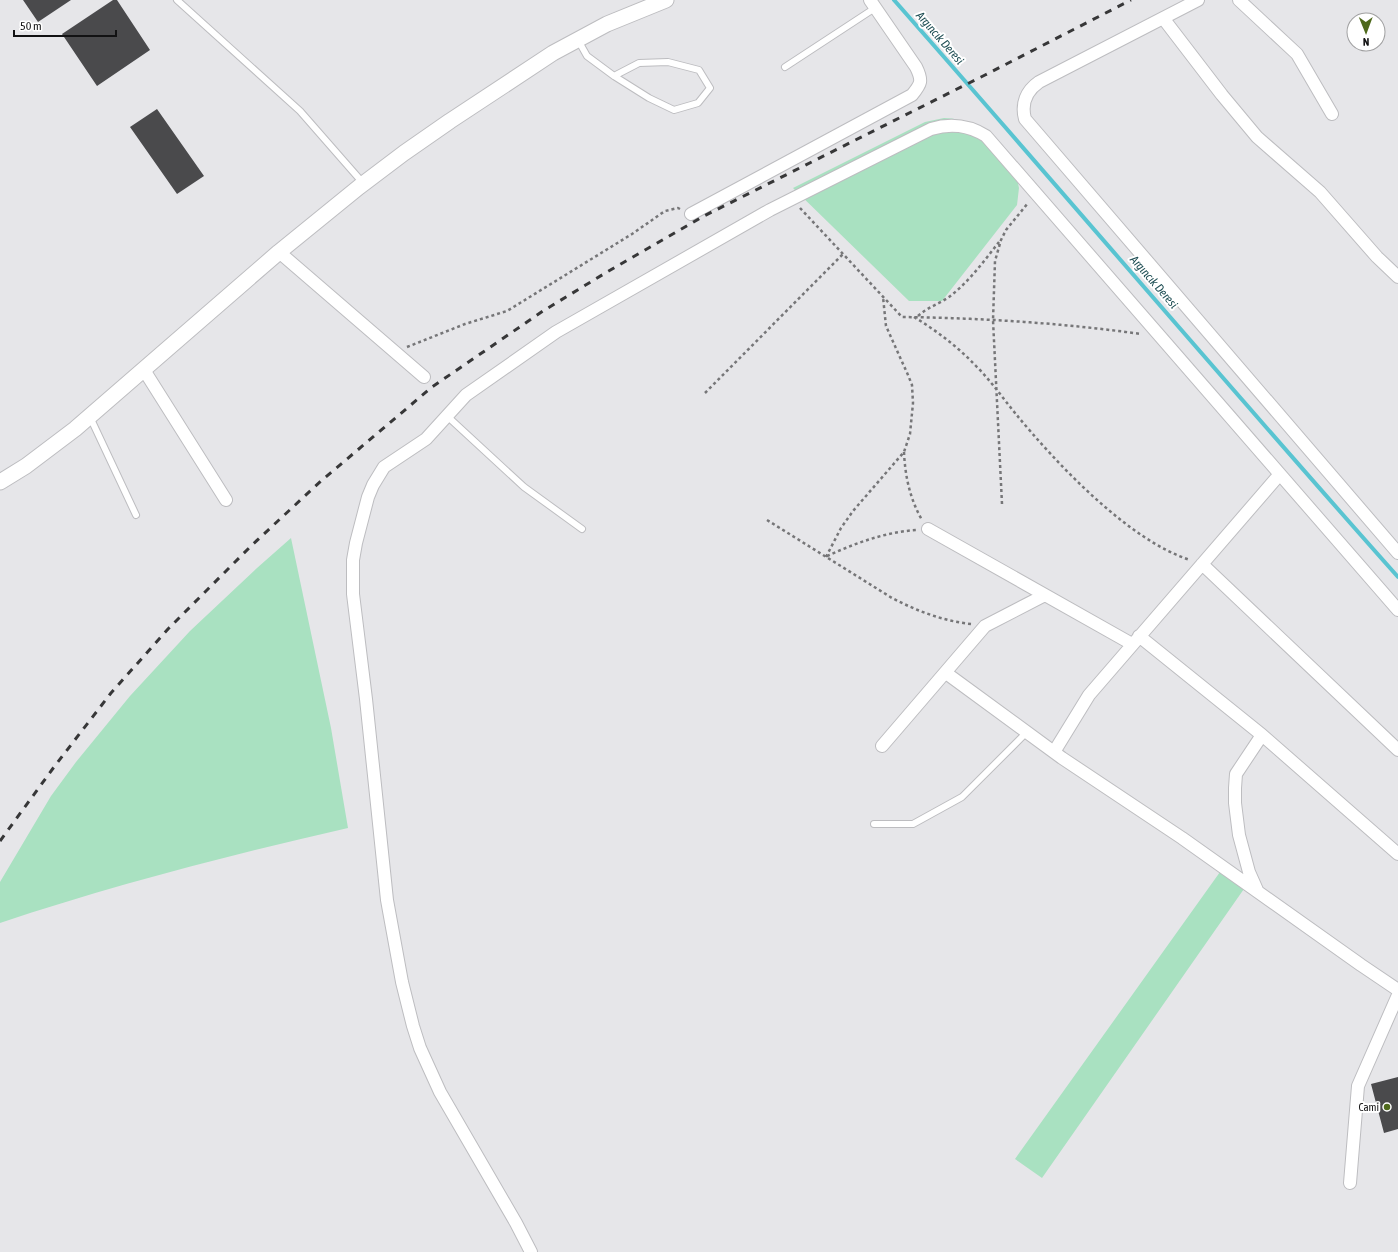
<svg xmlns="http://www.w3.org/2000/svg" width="1398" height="1252" font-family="'Asap Condensed',sans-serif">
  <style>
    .green { fill: #a9e1c1 }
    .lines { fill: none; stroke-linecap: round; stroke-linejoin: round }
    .stream { stroke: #59c4d1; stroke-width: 4 }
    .building { fill: #4a4a4c }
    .service-casing { stroke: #bdbdc0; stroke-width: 8 }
    .minor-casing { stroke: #bdbdc0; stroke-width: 14 }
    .tertiary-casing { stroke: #bdbdc0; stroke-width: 17 }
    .path { stroke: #767678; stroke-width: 2.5; stroke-dasharray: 3 3; stroke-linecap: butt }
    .service { stroke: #fff; stroke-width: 6 }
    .minor { stroke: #fff; stroke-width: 12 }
    .tertiary { stroke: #fff; stroke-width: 15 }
    .rail { stroke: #373738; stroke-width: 3; stroke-dasharray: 7 7; stroke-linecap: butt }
    .poi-dot { fill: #4e691c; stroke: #fff; stroke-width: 1.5 }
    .labels { text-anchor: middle; stroke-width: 4; stroke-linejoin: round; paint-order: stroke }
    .poi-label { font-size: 11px; fill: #121213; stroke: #fff; text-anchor: end }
    .water-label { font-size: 12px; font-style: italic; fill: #204f55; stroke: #fff }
  </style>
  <rect width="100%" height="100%" fill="#e6e6e9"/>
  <!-- green -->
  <path class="green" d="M 944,118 C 955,118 964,121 974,126 L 1017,179 L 1019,188 L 1017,205 L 942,301 L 909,301 L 793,188 L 925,122 Z
    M 291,538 L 331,728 L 348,828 C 230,855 114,885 0,923 L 0,882 L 51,796 L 76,762 L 130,696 L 190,631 L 257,568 Z
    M 1220,872 L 1246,886 L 1042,1178 L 1015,1159 Z"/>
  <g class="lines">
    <!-- stream -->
    <path class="stream" d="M 894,0 C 1063,192 1228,386 1398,577"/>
  </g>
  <!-- building -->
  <path class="building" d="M 23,0 L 71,0 L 38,22 Z
    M 113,0 L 117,0 L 150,50 L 97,86 L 62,34 Z
    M 157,109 L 204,176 L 177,194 L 130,127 Z
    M 1398,1077 L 1398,1129 L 1384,1133 L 1371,1084 Z"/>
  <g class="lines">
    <defs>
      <path id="service" d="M 177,0 L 300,111 L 363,183
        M 578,40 L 587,56 L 614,76 L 649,98 L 674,110 L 698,103 L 710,88 L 699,70 L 668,62 L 639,63 L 614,76
        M 785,67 L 875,8
        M 447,416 L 524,487 L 582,529
        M 90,417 L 136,515
        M 874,824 L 913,824 L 962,797 L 1027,732"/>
      <path id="minor" d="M 1198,0 L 1039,82 C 1026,91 1021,104 1025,119 L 1398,553
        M 1239,0 L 1297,54 L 1332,114
        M 1163,18 L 1222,95 L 1257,137 L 1320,192 L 1377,257 L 1398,277
        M 691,214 L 912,95 C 921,84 923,81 916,67 L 870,0
        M 279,252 L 424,377
        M 144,370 L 226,500
        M 928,529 L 1132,644
        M 1202,564 L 1398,750
        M 1139,636 L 1262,735 L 1398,854
        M 946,673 L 1062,758 L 1182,838 L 1361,965 L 1398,990
        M 882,746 L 985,626 L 1045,595
        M 1054,752 L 1089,695 L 1280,474
        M 1257,890 L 1249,872 L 1239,835 L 1235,803 L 1235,788 L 1236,774 L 1262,735
        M 1350,1183 L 1358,1086 L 1398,995
        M 531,1252 L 516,1223 L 440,1092 L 420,1048 L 413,1026 L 402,982 L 387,900 L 366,699 L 353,594 L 353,560 L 356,543 L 368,497 L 373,485 L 384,467 L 426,439 L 466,395 L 556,332 L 770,210 L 931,129 C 951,123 968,125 986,136 L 1398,610"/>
      <path id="tertiary" d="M 0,482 L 26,466 L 75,429 L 279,252 L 359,187 L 404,153 L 450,121 L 553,53 L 607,24 L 666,0"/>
    </defs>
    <!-- service casing -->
    <use href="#service" class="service-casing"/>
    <!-- minor casing -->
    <use href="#minor" class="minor-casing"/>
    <!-- tertiary casing -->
    <use href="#tertiary" class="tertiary-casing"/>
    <!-- path -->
    <path class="path" d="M 800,208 L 902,317 C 982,318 1062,323 1141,334
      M 918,316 C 928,307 939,304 949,297 C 969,282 984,261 999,242
      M 914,317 C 937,331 958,347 976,366 C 991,381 1002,397 1015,413 C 1056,463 1128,540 1190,560
      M 407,347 L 465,324 L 507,311 L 632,234 L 665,211 L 678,208 L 680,209
      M 705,393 L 843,254
      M 904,452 C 905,476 910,499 922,520
      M 1002,504 L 993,320 L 995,261 L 1001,240 L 1006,230 L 1028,203
      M 767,520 L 892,598 C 917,611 943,621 971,624
      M 827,556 C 856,543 885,532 917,530
      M 826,557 L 841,528 L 853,511 L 904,452 L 910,434 L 913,403 L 912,385 L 908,375 L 886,326 L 883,297"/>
    <!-- service -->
    <use href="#service" class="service"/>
    <!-- minor -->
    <use href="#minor" class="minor"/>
    <!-- tertiary -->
    <use href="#tertiary" class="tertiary"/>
    <!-- rail -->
    <path class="rail" d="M 0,841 L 54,767 L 111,693 L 168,629 L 252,545 L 321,481 L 432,387 L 543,311 L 607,272 L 704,216 L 985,75 L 1131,0"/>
  </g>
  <!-- markers -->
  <circle class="poi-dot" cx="1387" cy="1107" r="4"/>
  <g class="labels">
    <!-- poi labels -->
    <g class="poi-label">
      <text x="1379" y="1111">Cami</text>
    </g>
    <!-- water labels -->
    <g class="water-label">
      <text transform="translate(940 38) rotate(49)" y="4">Argıncık Deresi</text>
      <text transform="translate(1154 282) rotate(49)" y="4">Argıncık Deresi</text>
    </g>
  </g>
  <!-- north arrow -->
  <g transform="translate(1366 32) rotate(179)"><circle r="19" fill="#ffffff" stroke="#a0a0a1"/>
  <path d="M0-3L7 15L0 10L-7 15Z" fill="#4e691c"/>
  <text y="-6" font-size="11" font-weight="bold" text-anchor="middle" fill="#121213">N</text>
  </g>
  <!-- scale -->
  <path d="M14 30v6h102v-6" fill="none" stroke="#121213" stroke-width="2"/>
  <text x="20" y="30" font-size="12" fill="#121213" stroke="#ffffff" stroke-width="3" paint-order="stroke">50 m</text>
</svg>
